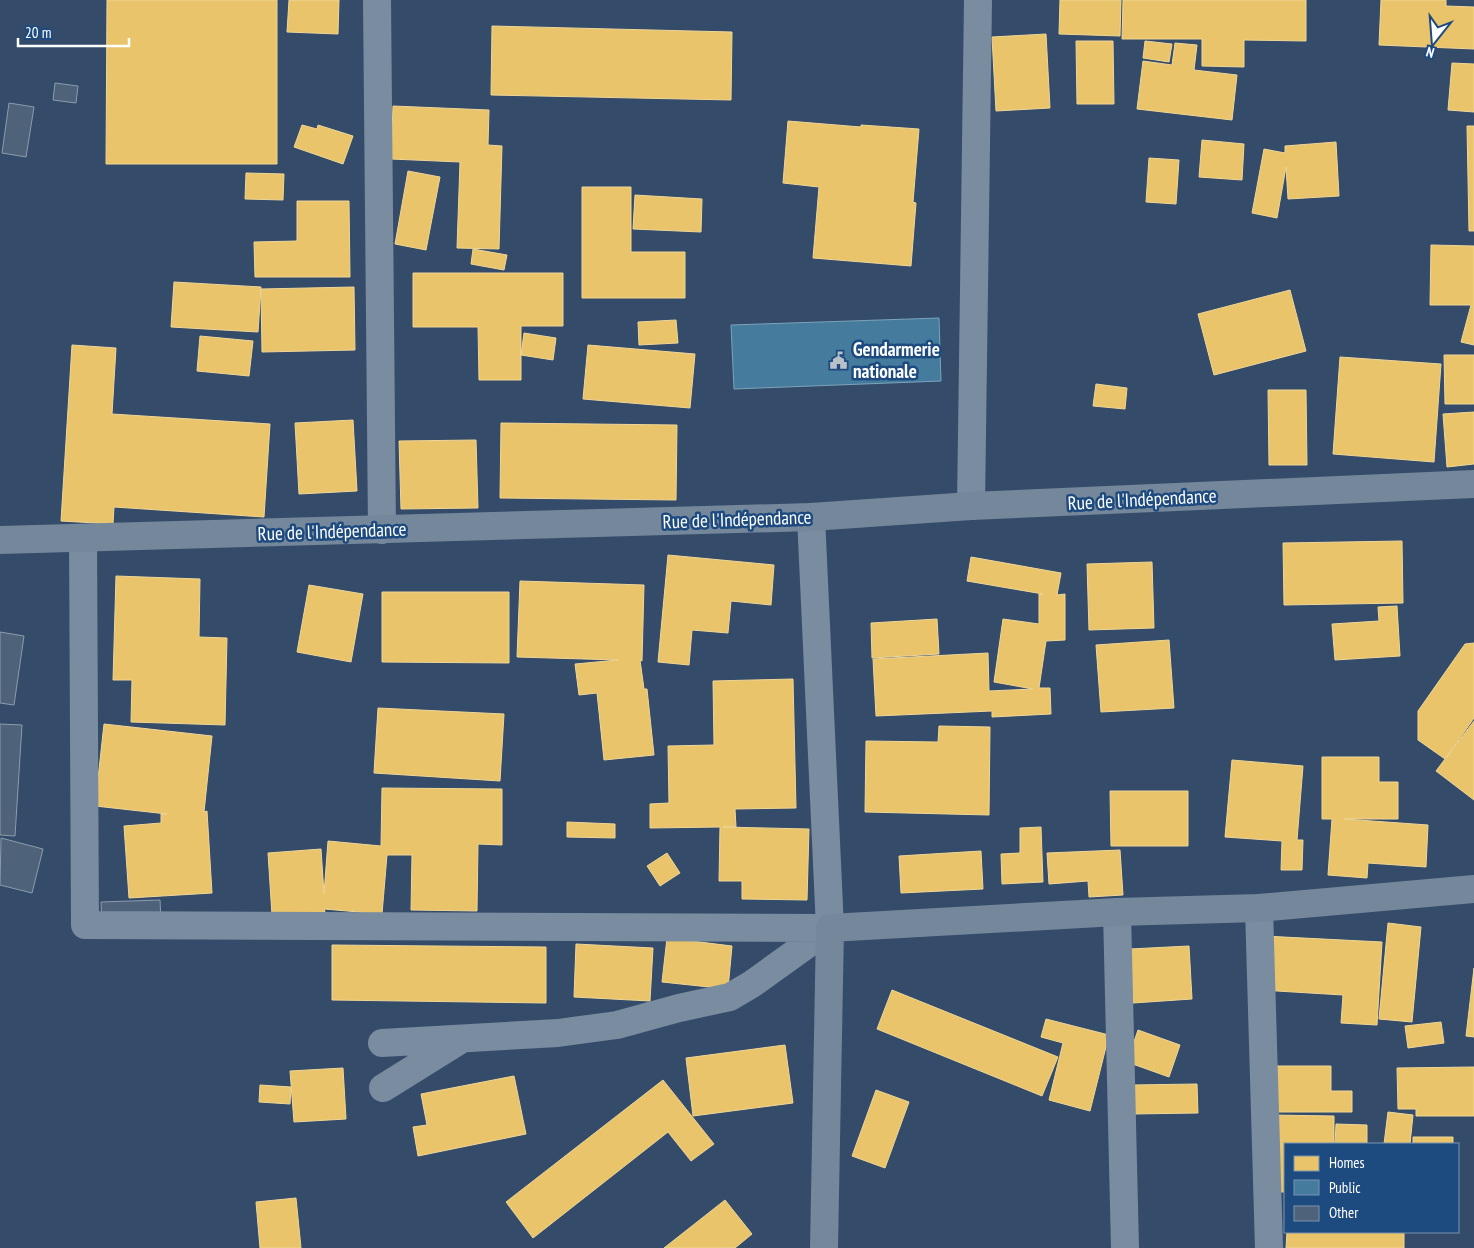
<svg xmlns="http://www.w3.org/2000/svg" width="1474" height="1248" font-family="'PT Sans Narrow',sans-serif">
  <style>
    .homes { fill: #e9c46a; stroke: #f0d697 }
    .public { fill: #457b9d; stroke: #7da3ba }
    .building { fill: #4e6279; stroke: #8d9cae }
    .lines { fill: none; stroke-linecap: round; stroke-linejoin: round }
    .street { stroke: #7a8c9f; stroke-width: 28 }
    .secondary { stroke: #75879b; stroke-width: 28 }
    .labels { text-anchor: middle; stroke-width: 5; stroke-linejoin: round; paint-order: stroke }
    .poi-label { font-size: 19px; font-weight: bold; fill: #fff; stroke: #1e4b7f; text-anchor: start }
    .street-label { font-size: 19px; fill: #fff; stroke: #1e4b7f }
  </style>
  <rect width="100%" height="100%" fill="#344c69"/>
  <!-- homes -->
  <path class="homes" d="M 107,0 L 277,0 L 277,164 L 106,164 Z
    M 289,0 L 339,0 L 338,34 L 287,32 Z
    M 1060,0 L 1121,0 L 1120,36 L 1059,34 Z
    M 1123,0 L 1306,0 L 1306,41 L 1244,40 L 1244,67 L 1202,66 L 1202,39 L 1122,39 Z
    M 1381,0 L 1446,0 L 1446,6 L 1474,7 L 1474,49 L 1379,45 Z
    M 492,26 L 732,32 L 731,100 L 491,95 Z
    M 1046,34 L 1050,108 L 996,111 L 992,37 Z
    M 1076,41 L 1113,41 L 1114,104 L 1077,104 Z
    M 1145,41 L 1172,44 L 1169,62 L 1143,58 Z
    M 1175,43 L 1197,45 L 1194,70 L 1237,75 L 1232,120 L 1137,109 L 1143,61 L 1172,65 Z
    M 1452,63 L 1474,64 L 1474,112 L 1448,110 Z
    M 393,106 L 489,110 L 488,145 L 502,146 L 499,249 L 457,248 L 460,162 L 391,159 Z
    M 788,121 L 861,127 L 861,125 L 919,129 L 913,202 L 916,203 L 911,266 L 813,258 L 819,187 L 783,183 Z
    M 302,125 L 317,129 L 318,125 L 353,136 L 343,164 L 294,147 Z
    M 1467,126 L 1474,126 L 1474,231 L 1469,231 Z
    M 1202,140 L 1244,144 L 1242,180 L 1199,177 Z
    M 1336,142 L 1339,196 L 1288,199 L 1286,167 L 1277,218 L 1252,213 L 1264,149 L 1285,153 L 1285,146 Z
    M 1149,158 L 1179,160 L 1176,204 L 1146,202 Z
    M 408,171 L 440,177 L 426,250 L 395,244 Z
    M 246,173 L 284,174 L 283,200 L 245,199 Z
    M 582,187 L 631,187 L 631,252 L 685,252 L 685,298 L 582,298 Z
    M 635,195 L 702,199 L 701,232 L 633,229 Z
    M 297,201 L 349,201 L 350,277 L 255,277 L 254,242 L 297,241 Z
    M 1431,245 L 1474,246 L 1474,345 L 1461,342 L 1471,305 L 1430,305 Z
    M 473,249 L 507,255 L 504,270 L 471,264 Z
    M 413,273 L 563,273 L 563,326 L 521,326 L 521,380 L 479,380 L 478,327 L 413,327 Z
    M 174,282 L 261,287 L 258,332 L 171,327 Z
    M 354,287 L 355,350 L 262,352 L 261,289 Z
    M 1290,290 L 1306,351 L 1214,375 L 1198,314 Z
    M 676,320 L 678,343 L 639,345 L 638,322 Z
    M 524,333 L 556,338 L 553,360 L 521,355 Z
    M 200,336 L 253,341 L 249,376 L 197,371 Z
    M 72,345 L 116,348 L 112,414 L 270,424 L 264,517 L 114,507 L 113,524 L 61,521 Z
    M 588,345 L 695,354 L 690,408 L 583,399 Z
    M 1444,355 L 1474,355 L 1474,404 L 1445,404 Z
    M 1340,357 L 1441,364 L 1434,462 L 1333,454 Z
    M 1096,384 L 1127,388 L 1125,409 L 1093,406 Z
    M 1268,390 L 1306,390 L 1307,465 L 1269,465 Z
    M 1474,412 L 1474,464 L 1447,467 L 1443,414 Z
    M 353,420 L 357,491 L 299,494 L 295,423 Z
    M 501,423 L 677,425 L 676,500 L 500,498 Z
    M 476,440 L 478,508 L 401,509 L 399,441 Z
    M 1402,541 L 1403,603 L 1284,605 L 1283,543 Z
    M 668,555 L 774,565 L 771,605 L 731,601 L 728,633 L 692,630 L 689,665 L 658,662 Z
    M 971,557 L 1061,573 L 1057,595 L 1065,594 L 1065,640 L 1046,641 L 1039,688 L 1050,688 L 1051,714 L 992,717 L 992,711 L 876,716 L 873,659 L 988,653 L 989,691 L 1033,689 L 994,682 L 1003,619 L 1039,624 L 1039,594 L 1043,594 L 967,581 Z
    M 1152,562 L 1154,628 L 1089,630 L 1087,564 Z
    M 116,576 L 200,579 L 199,637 L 227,638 L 225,725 L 131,722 L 132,680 L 113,680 Z
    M 520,581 L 644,585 L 642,661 L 640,660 L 644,689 L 647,689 L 654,755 L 604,760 L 597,693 L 579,695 L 575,664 L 618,660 L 517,657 Z
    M 309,585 L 363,594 L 351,662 L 297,652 Z
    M 382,592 L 509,592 L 509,663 L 382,662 Z
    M 1397,606 L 1400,656 L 1335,660 L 1332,624 L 1379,621 L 1378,607 Z
    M 937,619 L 939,654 L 872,658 L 871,623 Z
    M 1169,640 L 1174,708 L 1101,712 L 1096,645 Z
    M 1474,643 L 1474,718 L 1446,758 L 1474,721 L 1474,800 L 1436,771 L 1445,759 L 1418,740 L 1418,711 L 1465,644 Z
    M 793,679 L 796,808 L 735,809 L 736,827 L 723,827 L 809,829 L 807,900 L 742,899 L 742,881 L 719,881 L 720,827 L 650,828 L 650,804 L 669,803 L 668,746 L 714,745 L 713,681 Z
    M 378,708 L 504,714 L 500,781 L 374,773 Z
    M 104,724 L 212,736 L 204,812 L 207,811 L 212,893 L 129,898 L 124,826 L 161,823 L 161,814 L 167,814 L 95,806 Z
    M 939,726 L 990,727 L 989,815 L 865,812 L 866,741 L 938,742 Z
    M 1322,757 L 1379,757 L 1379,782 L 1398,782 L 1398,819 L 1344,819 L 1428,825 L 1426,867 L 1368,863 L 1367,878 L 1328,875 L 1332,819 L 1322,819 Z
    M 1232,760 L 1303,766 L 1297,840 L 1303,840 L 1302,870 L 1281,870 L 1282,841 L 1225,837 Z
    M 382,788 L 502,789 L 502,845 L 478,844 L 477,911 L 411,910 L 412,855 L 387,855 L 382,914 L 324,909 L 325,912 L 272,915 L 268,853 L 321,849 L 324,894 L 328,841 L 381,846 Z
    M 1110,791 L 1188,791 L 1188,846 L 1111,846 Z
    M 567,822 L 615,824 L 615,838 L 567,837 Z
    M 1041,827 L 1043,882 L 1002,884 L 1001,854 L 1020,853 L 1020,828 Z
    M 1120,850 L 1123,895 L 1089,897 L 1088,881 L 1049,884 L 1047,853 Z
    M 981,851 L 983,889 L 901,893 L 899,856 Z
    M 667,853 L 680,873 L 660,886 L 647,866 Z
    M 1388,923 L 1421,927 L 1412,1022 L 1379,1019 Z
    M 1263,936 L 1382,942 L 1377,1025 L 1341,1023 L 1343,995 L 1260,990 Z
    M 667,938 L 732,946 L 728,989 L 662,982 Z
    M 576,944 L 653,948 L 650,1001 L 574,997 Z
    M 332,945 L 546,947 L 546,1003 L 332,1000 Z
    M 1189,946 L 1192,999 L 1133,1003 L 1130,949 Z
    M 1474,968 L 1474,1037 L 1466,1036 Z
    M 892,990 L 1058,1057 L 1042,1096 L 877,1029 Z
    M 1046,1019 L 1109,1035 L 1090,1111 L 1049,1100 L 1063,1043 L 1041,1037 Z
    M 1441,1022 L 1444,1043 L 1408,1048 L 1405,1026 Z
    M 1138,1030 L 1180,1045 L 1169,1077 L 1127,1062 Z
    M 785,1045 L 793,1103 L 693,1116 L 686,1058 Z
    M 1270,1066 L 1331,1066 L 1331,1091 L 1352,1091 L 1352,1112 L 1270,1112 Z
    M 1474,1067 L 1474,1116 L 1416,1116 L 1416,1109 L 1398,1109 L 1397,1068 Z
    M 343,1068 L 346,1119 L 294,1122 L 290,1071 Z
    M 514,1076 L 526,1134 L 418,1156 L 413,1127 L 427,1125 L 421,1094 Z
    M 663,1080 L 714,1144 L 691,1161 L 668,1132 L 533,1238 L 506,1202 Z
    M 1197,1084 L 1198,1113 L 1133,1114 L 1133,1085 Z
    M 260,1085 L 291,1087 L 290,1104 L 259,1102 Z
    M 876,1090 L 909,1102 L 885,1168 L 852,1156 Z
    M 1388,1112 L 1413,1115 L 1410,1144 L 1384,1144 Z
    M 1272,1115 L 1334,1116 L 1334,1144 L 1285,1144 L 1285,1192 L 1271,1192 Z
    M 1336,1124 L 1367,1125 L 1367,1144 L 1335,1144 Z
    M 1413,1137 L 1453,1137 L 1453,1144 L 1413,1144 Z
    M 296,1198 L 301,1248 L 260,1248 L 256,1202 Z
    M 725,1200 L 752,1234 L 735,1248 L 664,1248 Z
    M 1287,1232 L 1404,1232 L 1404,1248 L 1286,1248 Z"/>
  <!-- public -->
  <path class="public" d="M 939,318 L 941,381 L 734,389 L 731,325 Z"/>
  <!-- building -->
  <path class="building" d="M 55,83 L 78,86 L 76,103 L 53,100 Z
    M 9,103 L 34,107 L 26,157 L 2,153 Z
    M 0,632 L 24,636 L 14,705 L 0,703 Z
    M 0,724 L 22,725 L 15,836 L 0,835 Z
    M 1,838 L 43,849 L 32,893 L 0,885 Z
    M 160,900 L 161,922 L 102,925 L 101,902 Z"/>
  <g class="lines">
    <!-- street -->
    <path class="street" d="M 377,0 L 382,530
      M 971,506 L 978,0
      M 811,517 L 830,928
      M 83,538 L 85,925 L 830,928
      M 1259,908 L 1269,1248
      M 1117,912 L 1125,1248
      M 382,1043 L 558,1033 L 617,1025 L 679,1008 L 730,997 L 752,984 L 830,928
      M 383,1088 L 460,1040"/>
    <!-- secondary -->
    <path class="secondary" d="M 0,540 L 811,517 L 971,506 L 1474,484
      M 824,1248 L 830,928 L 1117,912 L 1259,908 L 1474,889"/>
  </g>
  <!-- icons -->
  <defs>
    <symbol id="civic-bare" viewBox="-9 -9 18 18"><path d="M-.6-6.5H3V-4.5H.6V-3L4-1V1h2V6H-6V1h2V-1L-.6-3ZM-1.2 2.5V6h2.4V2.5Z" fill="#b8c0ca" stroke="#1e4b7f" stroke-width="2.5" paint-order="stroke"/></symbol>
  </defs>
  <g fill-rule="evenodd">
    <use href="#civic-bare" x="826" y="348" width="25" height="25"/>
  </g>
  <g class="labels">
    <!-- poi labels -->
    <g class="poi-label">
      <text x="853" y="356">Gendarmerie<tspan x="853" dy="22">nationale</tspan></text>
    </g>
    <!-- street labels -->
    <g class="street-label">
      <text transform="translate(1142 499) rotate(-3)" y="7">Rue de l'Indépendance</text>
      <text transform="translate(737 519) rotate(-2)" y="7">Rue de l'Indépendance</text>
      <text transform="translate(332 531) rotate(-2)" y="7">Rue de l'Indépendance</text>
    </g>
  </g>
  <!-- legend -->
  <rect x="1284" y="1143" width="175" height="90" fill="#1e4b7f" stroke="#7893b2"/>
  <rect x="1294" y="1156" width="25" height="15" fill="#e9c46a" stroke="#7893b2"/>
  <text x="1329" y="1168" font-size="15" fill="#ffffff">Homes</text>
  <rect x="1294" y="1180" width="25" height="15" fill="#457b9d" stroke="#7893b2"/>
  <text x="1329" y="1193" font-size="15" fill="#ffffff">Public</text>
  <rect x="1294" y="1206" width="25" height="15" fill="#4e6279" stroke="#7893b2"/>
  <text x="1329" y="1218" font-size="15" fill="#ffffff">Other</text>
  <!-- north arrow -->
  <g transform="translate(1434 40) rotate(197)" stroke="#1e4b7f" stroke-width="4" paint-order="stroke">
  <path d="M0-4L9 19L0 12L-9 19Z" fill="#ffffff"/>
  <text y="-8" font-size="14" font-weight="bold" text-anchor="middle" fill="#ffffff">N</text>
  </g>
  <!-- scale -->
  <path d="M18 38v8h111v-8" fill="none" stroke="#ffffff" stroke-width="2.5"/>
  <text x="25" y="38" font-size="15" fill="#ffffff" stroke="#1e4b7f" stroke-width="4" paint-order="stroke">20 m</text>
</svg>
